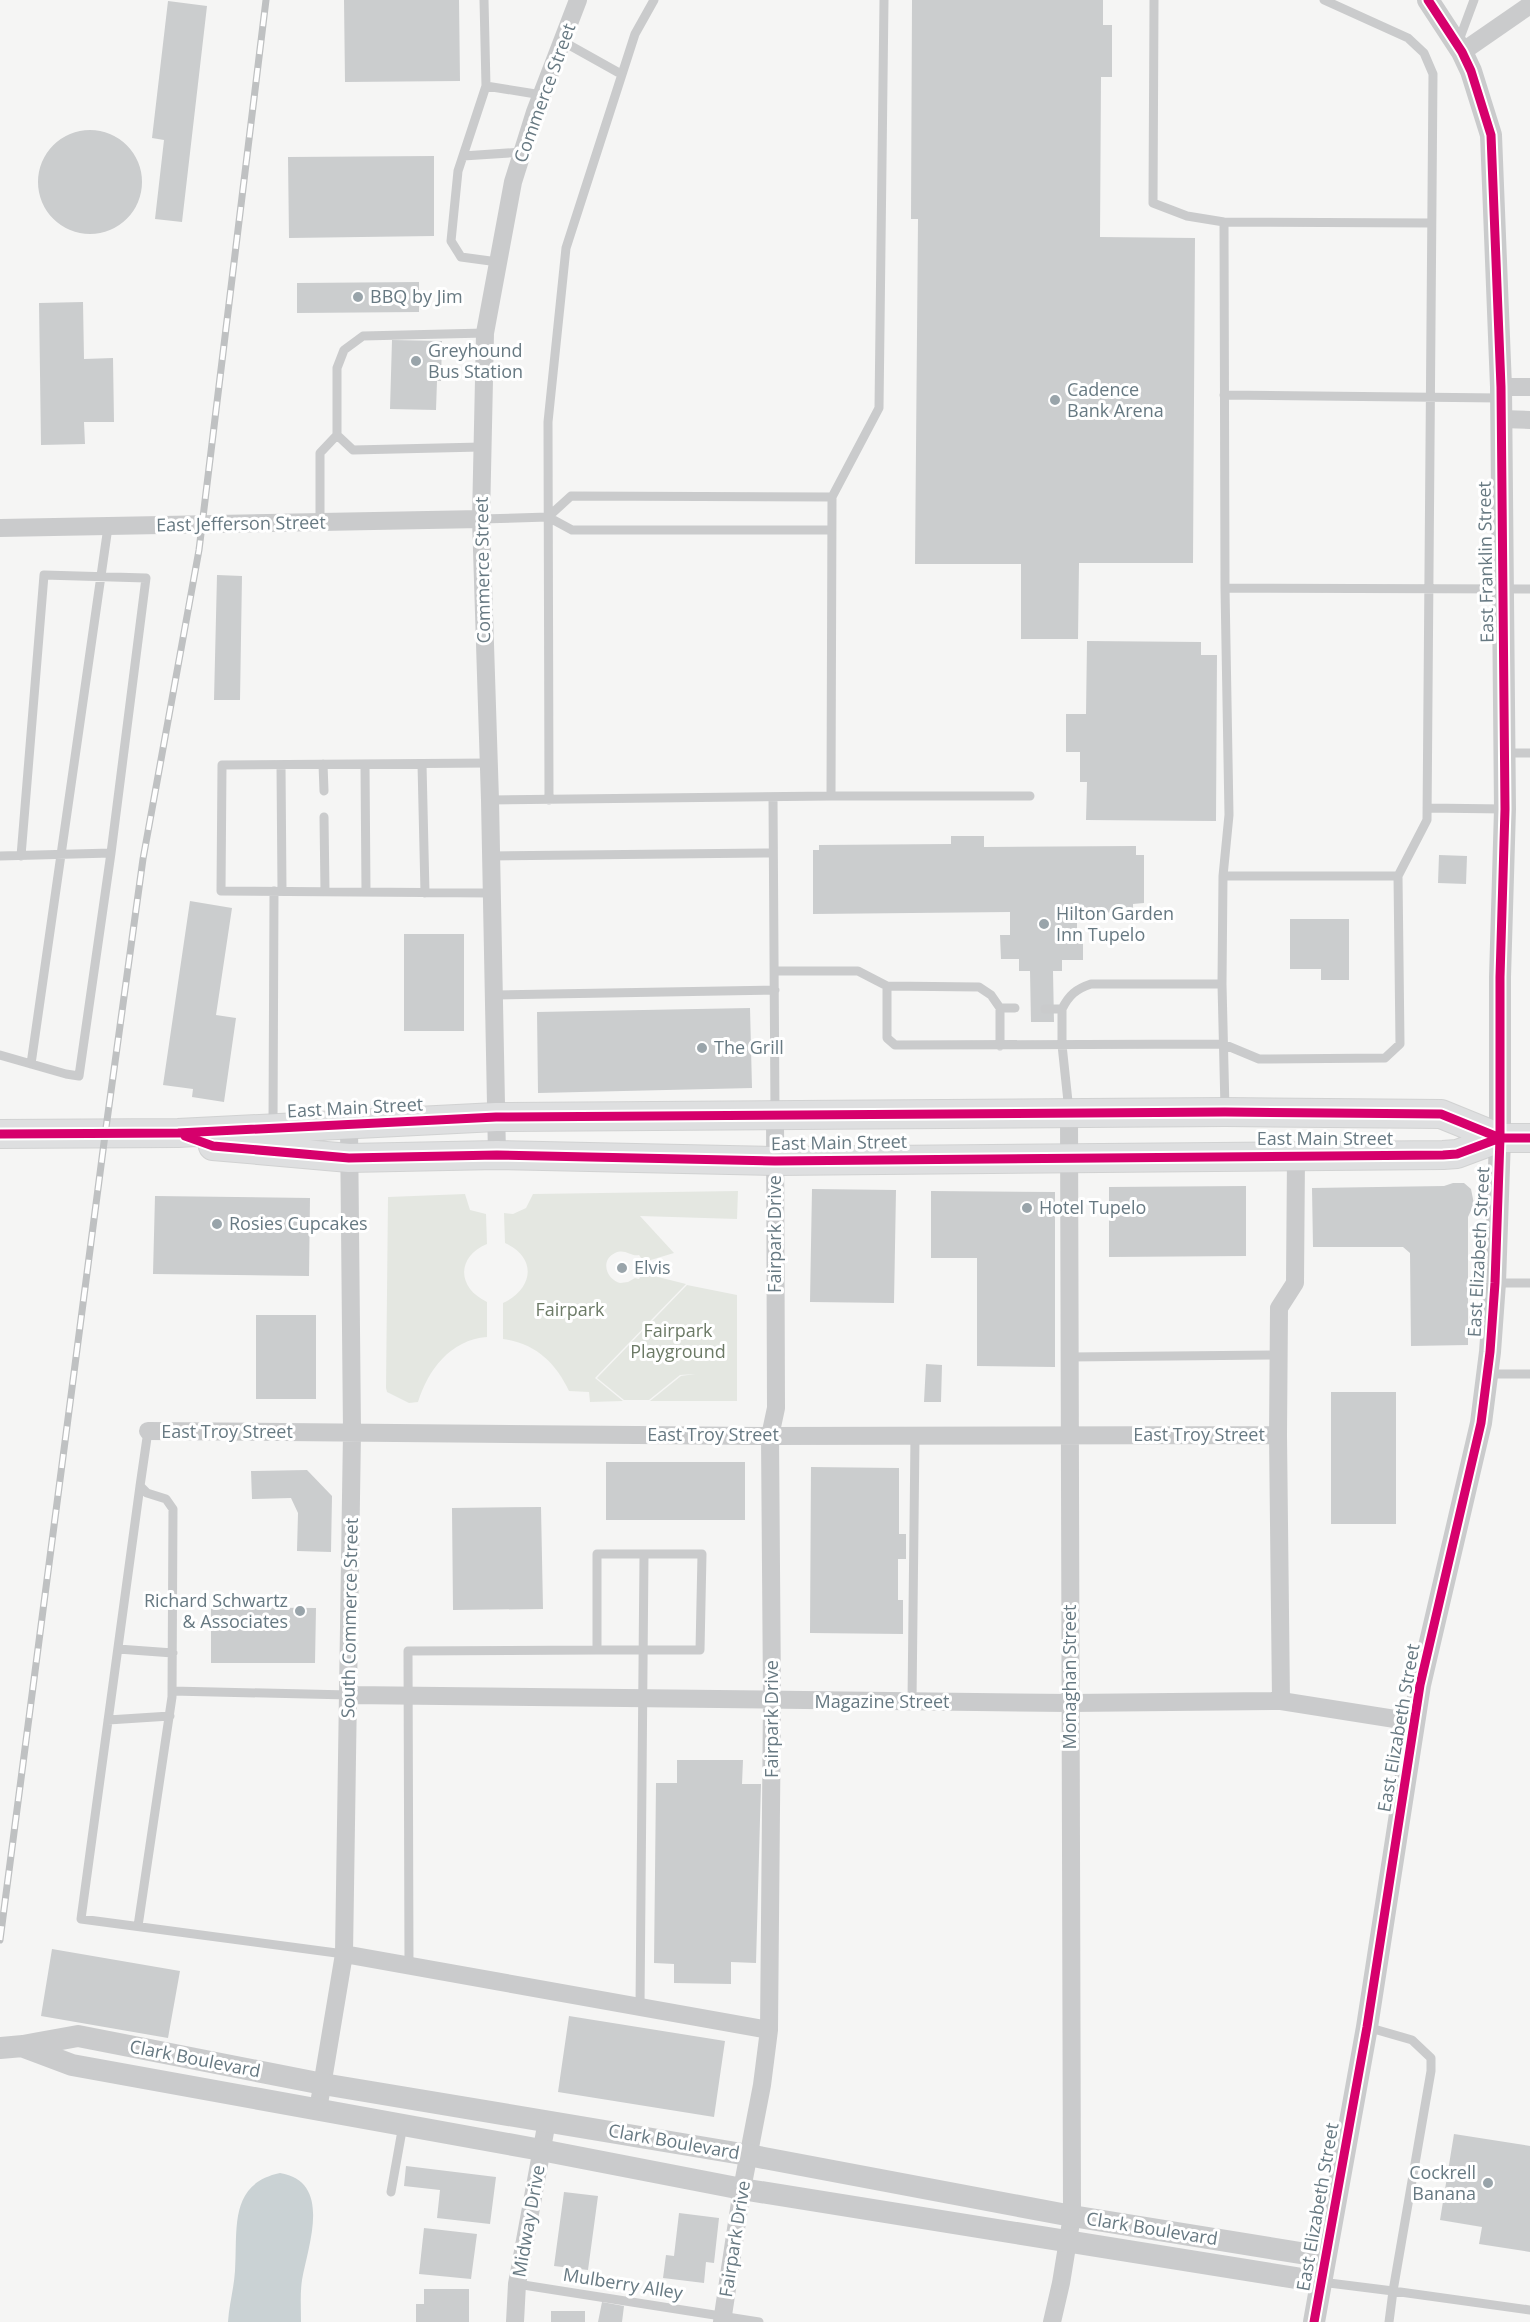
<svg xmlns="http://www.w3.org/2000/svg" width="1530" height="2322" font-family="'Open Sans',sans-serif">
  <style>
    .green { fill: #e4e7e1 }
    .water { fill: #cad2d4 }
    .building { fill: #cbcdce }
    .lines { fill: none; stroke-linecap: round; stroke-linejoin: round }
    .primary-casing { stroke: #d1d2d2; stroke-width: 30 }
    .service { stroke: #cacbcc; stroke-width: 9 }
    .minor { stroke: #cacbcc; stroke-width: 18 }
    .tertiary { stroke: #cacbcc; stroke-width: 22 }
    .primary { stroke: #dedfe0; stroke-width: 28 }
    .rail-casing { stroke: #bfc1c2; stroke-width: 7 }
    .rail { stroke: #fff; stroke-width: 4.5; stroke-dasharray: 14; stroke-linecap: butt }
    .cycleway-casing { stroke: #fff; stroke-width: 13 }
    .cycleway { stroke: #d6006c; stroke-width: 9 }
    .poi-dot { fill: #99a4aa; stroke: #fff; stroke-width: 2 }
    .labels { text-anchor: middle; stroke-width: 6; stroke-linejoin: round; paint-order: stroke }
    .street-label { font-size: 18px; fill: #677982; stroke: #fff }
    .poi-label { font-size: 18px; fill: #677982; stroke: #fff; text-anchor: start }
    .park-label { font-size: 18px; fill: #6c7a66; stroke: #fff }
  </style>
  <rect width="100%" height="100%" fill="#f5f5f4"/>
  <!-- green -->
  <path class="green" d="M 738,1191 L 737,1219 L 640,1216 L 674,1253 L 644,1262 L 639,1255 C 631,1257 625,1248 615,1253 C 600,1260 606,1279 620,1283 L 628,1282 L 635,1278 L 639,1279 L 642,1273 L 686,1284 L 595,1378 L 623,1401 L 590,1402 L 589,1392 L 569,1391 C 556,1363 535,1343 503,1339 L 503,1303 C 533,1289 538,1258 505,1243 L 504,1213 L 513,1214 L 526,1208 L 533,1194 Z
    M 465,1194 L 470,1210 L 486,1214 L 487,1244 C 456,1257 457,1288 487,1302 L 487,1337 C 450,1340 428,1370 418,1402 L 409,1403 L 387,1392 L 386,1388 L 388,1197 Z
    M 687,1285 L 737,1295 L 737,1401 L 650,1401 L 681,1376 L 695,1374 L 680,1375 L 649,1400 L 624,1400 L 597,1378 Z"/>
  <!-- water -->
  <path class="water" d="M 280,2173 C 333,2182 308,2245 302,2280 C 300,2293 301,2308 301,2322 L 228,2322 C 229,2305 234,2288 235,2271 C 238,2230 228,2184 280,2173 Z"/>
  <!-- building -->
  <path class="building" d="M 344,0 L 459,0 L 460,81 L 345,82 Z
    M 912,0 L 1103,0 L 1103,25 L 1112,25 L 1112,77 L 1101,77 L 1100,237 L 1195,238 L 1193,563 L 1079,563 L 1078,639 L 1021,639 L 1021,564 L 915,564 L 918,219 L 911,219 Z
    M 168,1 L 207,6 L 182,222 L 155,219 L 164,140 L 152,138 Z
    M38 182a52 52 0 1 1 104 0a52 52 0 1 1-104 0Z
    M 434,156 L 434,236 L 289,238 L 288,157 Z
    M 419,282 L 419,312 L 297,313 L 297,283 Z
    M 83,302 L 84,359 L 113,358 L 114,422 L 84,422 L 85,444 L 41,445 L 39,303 Z
    M 392,340 L 442,341 L 441,381 L 437,381 L 436,410 L 390,409 Z
    M 217,575 L 242,576 L 240,700 L 214,700 Z
    M 1087,641 L 1201,642 L 1201,655 L 1217,655 L 1216,821 L 1086,820 L 1087,782 L 1080,782 L 1080,752 L 1066,752 L 1066,714 L 1086,714 Z
    M 951,836 L 984,836 L 984,847 L 1136,846 L 1136,855 L 1144,855 L 1144,903 L 1133,904 L 1133,912 L 1077,913 L 1077,936 L 1083,936 L 1083,960 L 1062,960 L 1062,971 L 1053,971 L 1054,1022 L 1031,1022 L 1030,971 L 1019,971 L 1019,959 L 1001,959 L 1000,935 L 1010,935 L 1010,912 L 813,914 L 813,850 L 819,850 L 819,845 L 951,844 Z
    M 1439,855 L 1467,856 L 1466,884 L 1438,883 Z
    M 190,901 L 232,908 L 216,1015 L 236,1018 L 224,1102 L 192,1097 L 193,1089 L 163,1085 Z
    M 1290,919 L 1349,919 L 1349,980 L 1321,980 L 1321,969 L 1290,969 Z
    M 404,934 L 464,934 L 464,1031 L 404,1031 Z
    M 750,1008 L 752,1088 L 538,1093 L 537,1012 Z
    M 1453,1183 L 1464,1183 L 1471,1189 L 1474,1204 L 1468,1217 L 1468,1345 L 1411,1346 L 1410,1253 L 1403,1247 L 1313,1247 L 1312,1188 L 1444,1186 Z
    M 1246,1186 L 1246,1256 L 1109,1257 L 1109,1187 Z
    M 812,1189 L 896,1190 L 894,1303 L 810,1302 Z
    M 931,1191 L 1055,1192 L 1055,1367 L 977,1366 L 977,1258 L 931,1258 Z
    M 155,1196 L 310,1198 L 309,1276 L 153,1274 Z
    M 256,1315 L 316,1315 L 316,1399 L 256,1399 Z
    M 926,1364 L 942,1365 L 941,1402 L 924,1402 Z
    M 1331,1392 L 1396,1392 L 1396,1524 L 1331,1524 Z
    M 606,1462 L 745,1462 L 745,1520 L 606,1520 Z
    M 811,1467 L 899,1468 L 899,1534 L 906,1534 L 906,1559 L 898,1559 L 898,1600 L 903,1600 L 903,1634 L 810,1633 Z
    M 307,1470 L 332,1496 L 331,1552 L 297,1551 L 298,1513 L 291,1498 L 252,1499 L 251,1471 Z
    M 541,1507 L 543,1609 L 453,1610 L 452,1508 Z
    M 211,1607 L 316,1608 L 315,1663 L 211,1663 Z
    M 677,1760 L 743,1760 L 742,1784 L 761,1784 L 756,1963 L 731,1962 L 731,1984 L 674,1983 L 674,1964 L 654,1963 L 656,1783 L 677,1783 Z
    M 52,1949 L 180,1971 L 168,2038 L 41,2016 Z
    M 569,2016 L 725,2041 L 714,2117 L 558,2092 Z
    M 1454,2134 L 1530,2146 L 1530,2252 L 1479,2244 L 1482,2227 L 1440,2220 Z
    M 406,2166 L 496,2177 L 490,2224 L 437,2218 L 440,2190 L 404,2186 Z
    M 564,2192 L 598,2196 L 588,2270 L 554,2266 Z
    M 679,2213 L 719,2218 L 714,2263 L 706,2262 L 704,2283 L 663,2278 L 666,2255 L 674,2256 Z
    M 424,2228 L 477,2234 L 471,2279 L 419,2274 Z
    M 424,2289 L 469,2289 L 469,2322 L 416,2322 L 416,2304 L 424,2304 Z
    M 602,2302 L 624,2306 L 622,2322 L 598,2322 Z
    M 551,2311 L 585,2311 L 585,2322 L 551,2322 Z"/>
  <g class="lines">
    <defs>
      <path id="primary" d="M 0,1134 L 178,1133 L 496,1117 L 1225,1112 L 1441,1114 L 1500,1138
        M 213,1146 L 349,1158 L 497,1155 L 775,1161 L 1443,1155 L 1457,1154 L 1500,1138 L 1530,1138"/>
    </defs>
    <!-- primary casing -->
    <use href="#primary" class="primary-casing"/>
    <!-- service -->
    <path class="service" d="M 484,0 L 486,86 L 458,171 L 451,241 L 461,257 L 498,262
      M 1154,0 L 1153,203 L 1187,216 L 1224,222 L 1431,223
      M 1324,0 L 1408,38 L 1424,53 L 1433,74 L 1427,820 L 1398,876
      M 562,41 L 621,74
      M 1458,43 L 1474,0
      M 486,86 L 542,95
      M 463,156 L 523,152
      M 1224,222 L 1225,588 L 1229,815 L 1223,876 L 1222,984 L 1225,1109
      M 1224,395 L 1500,398
      M 481,447 L 353,450 L 337,435 L 337,368 L 344,350 L 363,336 L 485,333
      M 548,517 L 571,496 L 832,497
      M 481,519 L 548,517 L 572,530 L 832,530
      M 320,522 L 320,453 L 337,435
      M 1225,588 L 1530,589
      M 1505,753 L 1530,753
      M 489,763 L 222,765 L 221,891 L 491,893
      M 323,764 L 324,791
      M 365,764 L 366,892
      M 422,764 L 425,893
      M 281,765 L 282,891
      M 831,796 L 1030,796
      M 773,797 L 775,1113
      M 490,800 L 831,796 L 832,497 L 879,408 L 884,0
      M 549,800 L 548,422 L 566,248 L 635,34 L 654,0
      M 1427,808 L 1505,809
      M 324,817 L 325,892
      M 0,856 L 111,853
      M 490,856 L 773,853
      M 775,971 L 858,971 L 887,986
      M 493,995 L 775,990
      M 1000,1008 L 1000,1046
      M 1015,1008 L 1000,1008 L 991,995 L 979,987 L 887,986 L 887,1038 L 895,1045 L 1223,1044 L 1259,1059 L 1385,1058 L 1400,1044 L 1398,876 L 1223,876
      M 1045,1009 L 1062,1009 C 1069,995 1076,989 1091,984 L 1222,984
      M 1062,1009 L 1062,1045 L 1069,1111
      M 0,1055 L 66,1074 L 79,1076 L 111,853 L 146,578 L 44,575 L 21,856
      M 31,1064 L 108,527
      M 273,1126 L 274,891
      M 1496,1283 L 1530,1283
      M 1070,1357 L 1279,1355
      M 1487,1374 L 1530,1374
      M 140,1486 L 81,1919 L 344,1954
      M 118,1649 L 173,1653
      M 172,1691 L 349,1695
      M 912,1702 L 915,1436
      M 108,1720 L 170,1716
      M 138,1926 L 172,1697 L 173,1509 L 166,1499 L 147,1493 L 140,1486 L 148,1431
      M 409,1966 L 408,1651 L 597,1650 L 597,1554 L 702,1554 L 700,1650 L 597,1650
      M 640,2007 L 644,1554
      M 391,2192 L 403,2125
      M 1321,2282 L 1393,2291 L 1431,2071 L 1431,2058 L 1412,2040 L 1367,2027
      M 517,2284 L 759,2322
      M 1389,2322 L 1393,2291 L 1530,2310"/>
    <!-- minor -->
    <path class="minor" d="M 1462,52 L 1530,5
      M 1501,387 L 1530,387
      M 1501,419 L 1530,420
      M 0,528 L 481,519
      M 497,1155 L 490,800 L 481,519 L 485,333 L 513,182 L 535,112 L 578,0
      M 148,1431 L 770,1436 L 1278,1435
      M 349,1695 L 1070,1703 L 1281,1701 L 1414,1722
      M 1281,1701 L 1278,1435 L 1279,1308 L 1295,1283 L 1296,1156
      M 344,1954 L 769,2030
      M 318,2110 L 344,1954 L 352,1432 L 349,1124
      M 515,2322 L 517,2284 L 547,2121
      M 722,2322 L 742,2189 L 762,2085 L 769,2030 L 772,1699 L 770,1436 L 776,1408 L 775,1114
      M 1052,2322 L 1061,2283 L 1072,2216 L 1069,1113"/>
    <!-- tertiary -->
    <path class="tertiary" d="M 24,2047 L 72,2065 L 541,2150 L 742,2189 L 1321,2282
      M 0,2048 L 23,2046 L 78,2036 L 323,2084 L 748,2155 L 1072,2216 L 1325,2257
      M 1314,2322 L 1367,2027 L 1420,1685 L 1481,1423 L 1490,1352 L 1495,1283 L 1500,1138 L 1500,977 L 1505,809 L 1501,387 L 1491,135 L 1471,71 L 1462,52 L 1428,0"/>
    <!-- primary -->
    <use href="#primary" class="primary"/>
    <defs>
      <path id="rail" d="M 0,1940 L 105,1135 L 143,859 L 199,550 L 266,0"/>
    </defs>
    <!-- rail casing -->
    <use href="#rail" class="rail-casing"/>
    <!-- rail -->
    <use href="#rail" class="rail"/>
    <defs>
      <path id="cycleway" d="M 0,1134 L 178,1133 L 496,1117 L 1225,1112 L 1441,1114 L 1500,1138
        M 185,1136 L 213,1146 L 349,1158 L 497,1155 L 775,1161 L 1443,1155 L 1457,1154 L 1500,1138 L 1530,1138
        M 1314,2322 L 1367,2027 L 1420,1685 L 1481,1423 L 1490,1352 L 1495,1283 L 1500,1138 L 1500,977 L 1505,809 L 1501,387 L 1491,135 L 1471,71 L 1462,52 L 1428,0"/>
    </defs>
    <!-- cycleway casing -->
    <use href="#cycleway" class="cycleway-casing"/>
    <!-- cycleway -->
    <use href="#cycleway" class="cycleway"/>
  </g>
  <!-- markers -->
  <g class="poi-dot">
    <circle cx="358" cy="297" r="6"/>
    <circle cx="416" cy="361" r="6"/>
    <circle cx="1055" cy="400" r="6"/>
    <circle cx="1044" cy="924" r="6"/>
    <circle cx="702" cy="1048" r="6"/>
    <circle cx="1027" cy="1208" r="6"/>
    <circle cx="217" cy="1224" r="6"/>
    <circle cx="622" cy="1268" r="6"/>
    <circle cx="300" cy="1611" r="6"/>
    <circle cx="1488" cy="2183" r="6"/>
  </g>
  <g class="labels">
    <!-- street labels -->
    <g class="street-label">
      <text transform="translate(545 93) rotate(-70)" y="6">Commerce Street</text>
      <text transform="translate(241 524) rotate(-1)" y="6">East Jefferson Street</text>
      <text transform="translate(1486 562) rotate(-91)" y="6">East Franklin Street</text>
      <text transform="translate(483 570) rotate(-91)" y="6">Commerce Street</text>
      <text transform="translate(355 1108) rotate(-3)" y="6">East Main Street</text>
      <text x="1325" y="1145">East Main Street</text>
      <text transform="translate(839 1143) rotate(-1)" y="6">East Main Street</text>
      <text transform="translate(775 1234) rotate(-90)" y="6">Fairpark Drive</text>
      <text transform="translate(1479 1252) rotate(-87)" y="6">East Elizabeth Street</text>
      <text x="227" y="1438">East Troy Street</text>
      <text x="713" y="1441">East Troy Street</text>
      <text x="1199" y="1441">East Troy Street</text>
      <text transform="translate(350 1618) rotate(-89)" y="6">South Commerce Street</text>
      <text transform="translate(1070 1677) rotate(-90)" y="6">Monaghan Street</text>
      <text x="882" y="1708">Magazine Street</text>
      <text transform="translate(772 1719) rotate(-90)" y="6">Fairpark Drive</text>
      <text transform="translate(1399 1728) rotate(-80)" y="6">East Elizabeth Street</text>
      <text transform="translate(195 2059) rotate(11)" y="6">Clark Boulevard</text>
      <text transform="translate(674 2142) rotate(10)" y="6">Clark Boulevard</text>
      <text transform="translate(1318 2207) rotate(-80)" y="6">East Elizabeth Street</text>
      <text transform="translate(529 2221) rotate(-80)" y="6">Midway Drive</text>
      <text transform="translate(1152 2229) rotate(9)" y="6">Clark Boulevard</text>
      <text transform="translate(735 2239) rotate(-81)" y="6">Fairpark Drive</text>
      <text transform="translate(623 2284) rotate(9)" y="6">Mulberry Alley</text>
    </g>
    <!-- poi labels -->
    <g class="poi-label">
      <text x="370" y="303">BBQ by Jim</text>
      <text x="428" y="357">Greyhound<tspan x="428" dy="21">Bus Station</tspan></text>
      <text x="1067" y="396">Cadence<tspan x="1067" dy="21">Bank Arena</tspan></text>
      <text x="1056" y="920">Hilton Garden<tspan x="1056" dy="21">Inn Tupelo</tspan></text>
      <text x="714" y="1054">The Grill</text>
      <text x="1039" y="1214">Hotel Tupelo</text>
      <text x="229" y="1230">Rosies Cupcakes</text>
      <text x="634" y="1274">Elvis</text>
      <text x="288" y="1607" text-anchor="end">Richard Schwartz<tspan x="288" dy="21">&amp; Associates</tspan></text>
      <text x="1476" y="2179" text-anchor="end">Cockrell<tspan x="1476" dy="21">Banana</tspan></text>
    </g>
    <!-- park labels -->
    <g class="park-label">
      <text x="570" y="1316">Fairpark</text>
      <text x="678" y="1337">Fairpark<tspan x="678" dy="21">Playground</tspan></text>
    </g>
  </g>
</svg>
